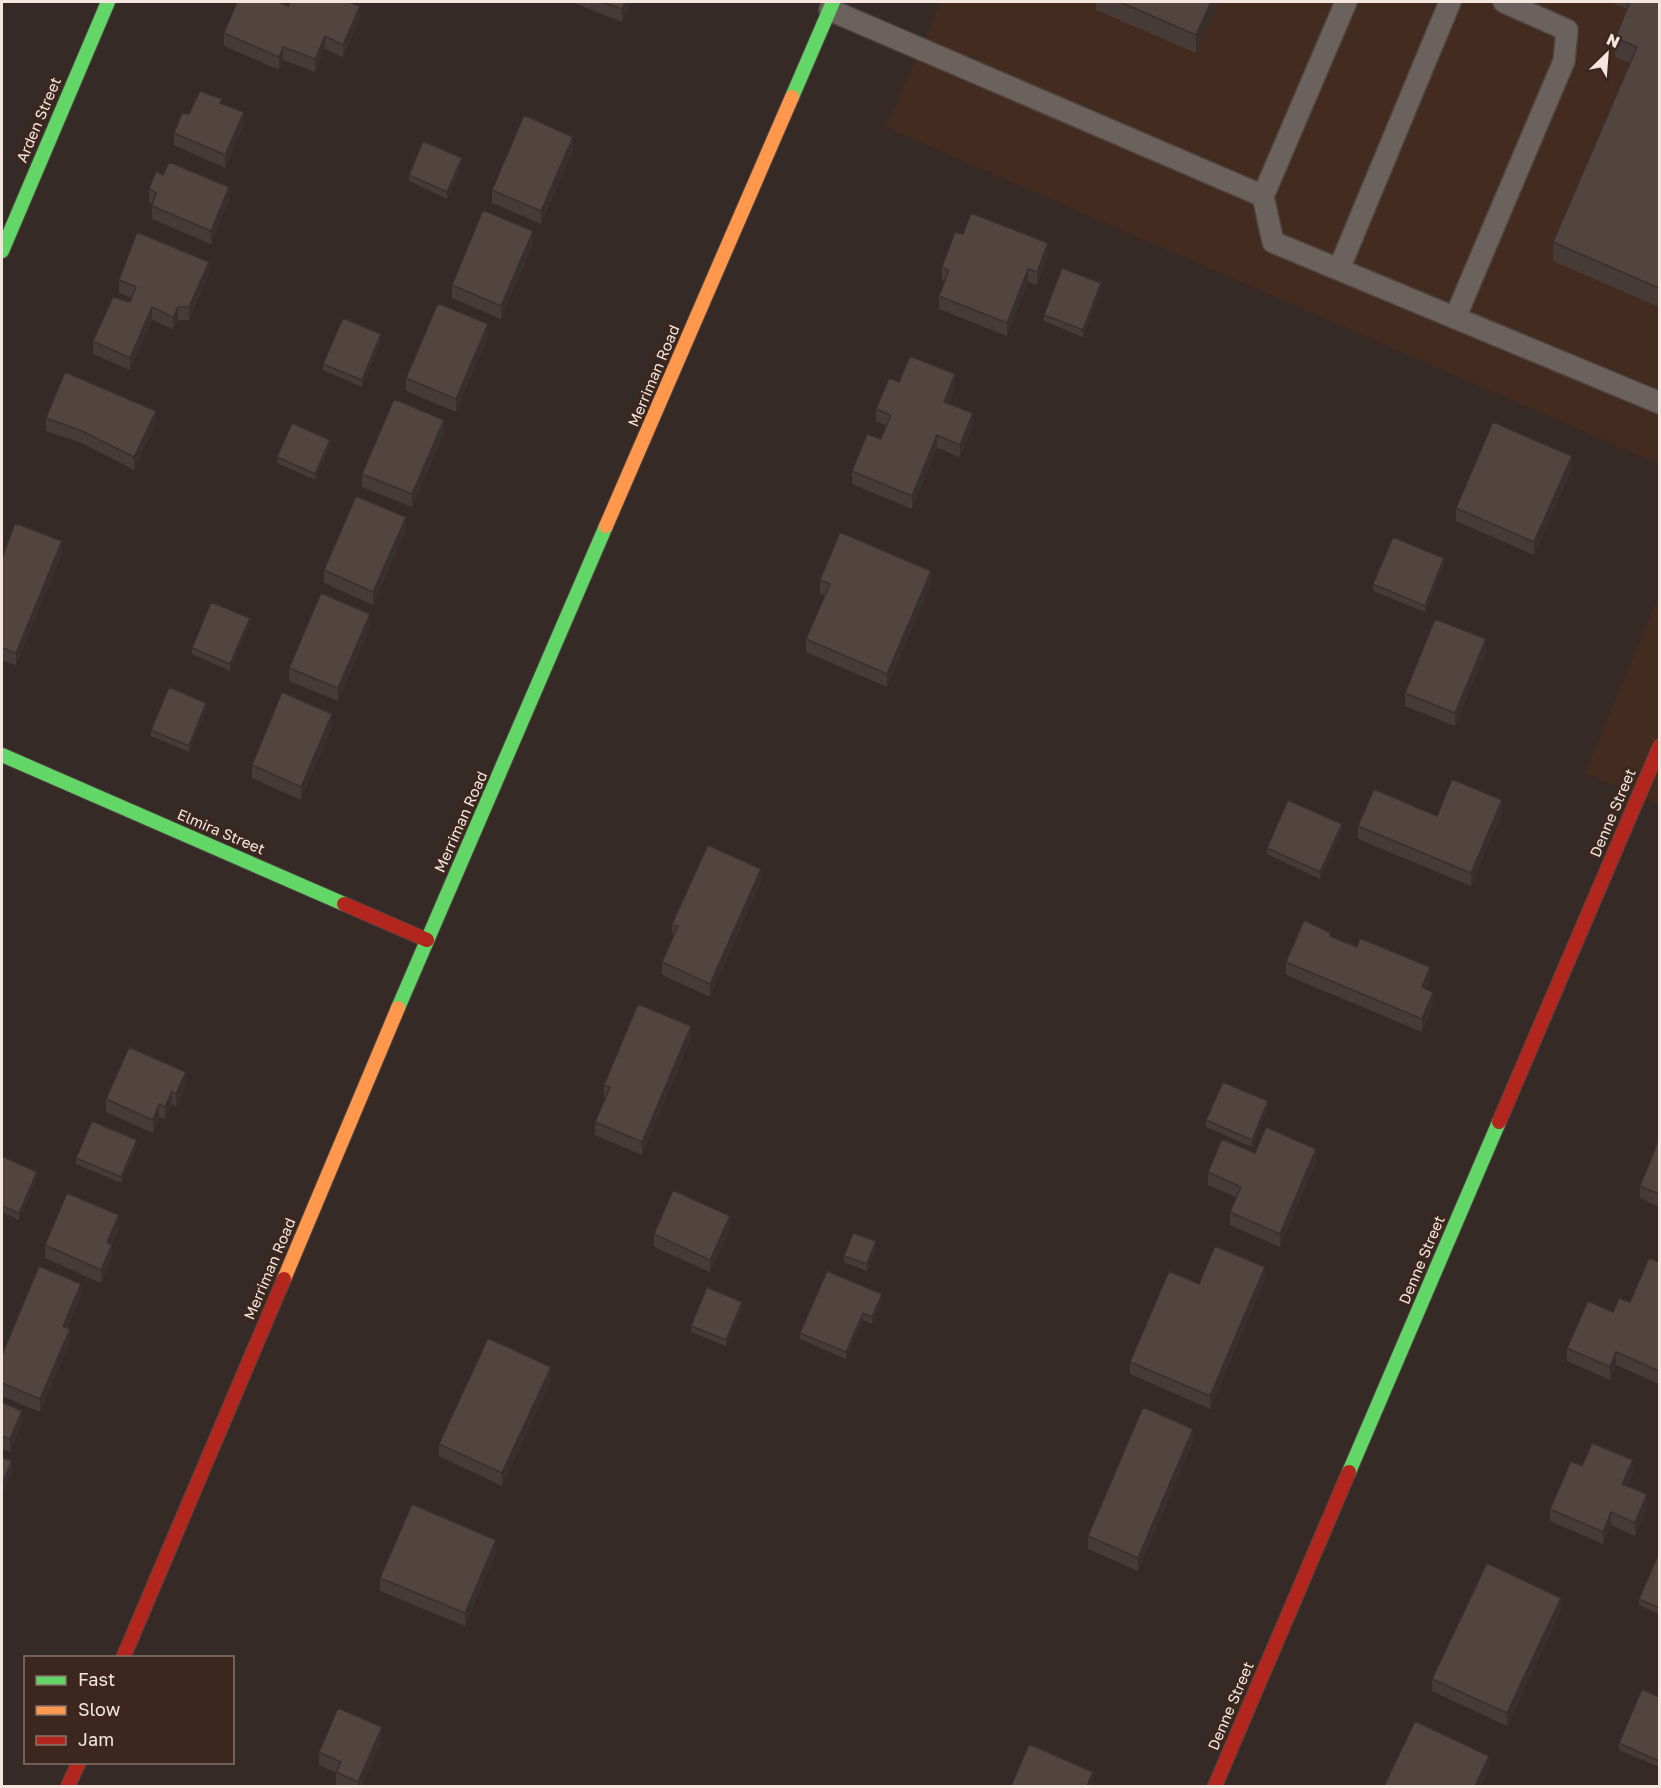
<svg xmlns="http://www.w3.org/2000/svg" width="1661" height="1788" font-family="'Golos Text',sans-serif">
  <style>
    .built { fill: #442b1f }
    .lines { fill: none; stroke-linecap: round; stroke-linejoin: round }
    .lane-casing { stroke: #4f4541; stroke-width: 24 }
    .fast-casing { stroke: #4f4541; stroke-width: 16 }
    .slow-casing { stroke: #4f4541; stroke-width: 16 }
    .jam-casing { stroke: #4f4541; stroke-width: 16 }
    .lane { stroke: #6b625e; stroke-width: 21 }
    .fast { stroke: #63d668; stroke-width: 14 }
    .slow { stroke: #ff974d; stroke-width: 14 }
    .jam { stroke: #b3261e; stroke-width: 14 }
    .wall { fill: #473b37 }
    .shaded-wall { fill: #39302d }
    .building { fill: #524540; stroke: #39302d; stroke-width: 1.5 }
    .labels { text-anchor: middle; stroke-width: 6; stroke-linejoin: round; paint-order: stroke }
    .street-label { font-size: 15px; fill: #f4e6df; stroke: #3c271e }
  </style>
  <rect width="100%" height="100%" fill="#352a25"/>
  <!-- built -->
  <path class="built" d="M 941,2 L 1659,2 L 1659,464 L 886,127 Z
    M 1659,596 L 1659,805 L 1585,773 Z"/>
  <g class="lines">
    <defs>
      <path id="lane" d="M 830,10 L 1263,196 L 1346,2
        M 1263,196 L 1273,242 L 1660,403
        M 1339,269 L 1450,2
        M 1455,318 L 1564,61 L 1567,30 L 1504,2"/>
      <path id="fast" d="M 792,97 L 833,2
        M 2,251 L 108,2
        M 2,755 L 344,904
        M 398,1008 L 606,526
        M 1349,1472 L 1499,1122"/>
      <path id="slow" d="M 606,526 L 792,97
        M 284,1279 L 398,1008"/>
      <path id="jam" d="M 344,904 L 427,940
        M 1499,1122 L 1660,746
        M 123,1658 L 284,1279
        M 68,1786 L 79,1762
        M 1215,1786 L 1349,1472"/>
    </defs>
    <!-- lane casing -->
    <use href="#lane" class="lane-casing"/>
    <!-- fast casing -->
    <use href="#fast" class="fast-casing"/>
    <!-- slow casing -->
    <use href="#slow" class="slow-casing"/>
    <!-- jam casing -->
    <use href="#jam" class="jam-casing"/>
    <!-- lane -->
    <use href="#lane" class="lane"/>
    <!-- fast -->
    <use href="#fast" class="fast"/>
    <!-- slow -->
    <use href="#slow" class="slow"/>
    <!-- jam -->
    <use href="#jam" class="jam"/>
  </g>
  <!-- wall -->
  <path class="wall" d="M 572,2 L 631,2 L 622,22 Z
    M 1096,2 L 1219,2 L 1196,53 L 1096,10 Z
    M 1610,2 L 1659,2 L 1659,307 L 1553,261 L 1553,242 L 1630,63 L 1615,57 L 1615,38 L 1627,9 Z
    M 288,6 L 360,19 L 343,57 L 325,49 L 315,72 L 283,60 L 279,70 L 224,46 L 224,33 Z
    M 222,103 L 244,125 L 225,168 L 174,145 L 174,133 L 189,114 Z
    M 573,150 L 541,224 L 492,203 L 492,190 Z
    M 462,164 L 447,199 L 409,181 L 409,175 Z
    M 163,175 L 229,200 L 211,244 L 152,219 L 152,204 L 149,202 L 149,189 Z
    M 963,234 L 1048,256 L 1037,285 L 1028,282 L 1007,336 L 939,309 L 939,296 L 945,281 L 942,280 L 942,267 Z
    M 533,244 L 501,319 L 452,298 L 452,285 Z
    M 209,275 L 189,320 L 178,320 L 173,329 L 152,320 L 130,370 L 93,354 L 93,341 L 130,302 L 132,298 L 119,293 L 119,280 Z
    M 1101,289 L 1083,337 L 1044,321 L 1044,315 Z
    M 488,337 L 456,412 L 406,391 L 406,378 Z
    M 381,341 L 362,387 L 323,370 L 323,364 Z
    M 899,382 L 955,387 L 949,403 L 973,426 L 960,457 L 937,448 L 912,509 L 852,484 L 852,471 L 881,439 L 887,426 L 876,421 L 876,409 Z
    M 46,418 L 156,423 L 134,470 L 82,443 L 46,431 Z
    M 444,433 L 412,507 L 362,487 L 362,474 Z
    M 330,446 L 315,480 L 277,463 L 277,457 Z
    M 1572,469 L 1534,555 L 1456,521 L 1456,508 Z
    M 406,530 L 373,605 L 324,583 L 324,570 Z
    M 62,554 L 16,665 L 2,661 L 2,558 Z
    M 1444,565 L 1425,612 L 1373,591 L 1373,584 Z
    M 820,580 L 931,584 L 887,687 L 806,652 L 806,639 L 825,595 L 820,593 Z
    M 250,624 L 230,671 L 192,654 L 192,648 Z
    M 370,627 L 338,701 L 289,681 L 289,668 Z
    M 1486,652 L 1455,726 L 1405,706 L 1405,693 Z
    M 206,709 L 189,752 L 151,736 L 151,730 Z
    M 332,727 L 301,800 L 252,778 L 252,765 Z
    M 1502,813 L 1471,886 L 1358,839 L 1358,826 L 1437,816 Z
    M 1342,830 L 1320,879 L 1267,854 L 1267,848 Z
    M 761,882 L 710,997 L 662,975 L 662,962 L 673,937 L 672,924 Z
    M 1331,936 L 1430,980 L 1426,989 L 1433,1005 L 1422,1032 L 1286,975 L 1286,962 Z
    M 691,1039 L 642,1155 L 595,1135 L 595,1122 L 605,1098 L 604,1097 L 604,1085 Z
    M 186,1085 L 176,1107 L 172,1104 L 165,1119 L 159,1117 L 153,1133 L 106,1112 L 106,1099 Z
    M 1268,1108 L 1252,1147 L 1206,1127 L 1206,1120 Z
    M 1659,1139 L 1659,1207 L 1640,1198 L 1640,1186 Z
    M 137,1146 L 121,1183 L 76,1164 L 76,1158 Z
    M 1255,1153 L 1316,1162 L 1280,1247 L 1230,1225 L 1230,1212 L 1236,1197 L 1208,1185 L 1208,1172 Z
    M 2,1156 L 37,1178 L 19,1220 L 2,1212 Z
    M 119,1228 L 112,1244 L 112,1258 L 101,1283 L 45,1258 L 45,1245 Z
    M 730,1229 L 710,1272 L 654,1247 L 654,1234 Z
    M 876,1248 L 867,1271 L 844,1262 L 844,1256 Z
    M 1659,1262 L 1659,1384 L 1616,1365 L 1610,1380 L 1567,1361 L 1567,1348 L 1613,1312 L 1630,1302 Z
    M 1265,1279 L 1210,1409 L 1130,1374 L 1130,1362 Z
    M 81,1296 L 67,1328 L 70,1342 L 40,1412 L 2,1396 L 2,1355 Z
    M 882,1301 L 872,1324 L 863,1320 L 846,1359 L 800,1339 L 800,1333 Z
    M 742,1309 L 726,1346 L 691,1332 L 691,1326 Z
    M 551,1380 L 502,1486 L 439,1456 L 439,1444 Z
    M 2,1402 L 22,1424 L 10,1452 L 2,1449 Z
    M 1193,1442 L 1138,1571 L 1088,1549 L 1088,1536 Z
    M 1582,1466 L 1633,1473 L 1627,1486 L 1647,1507 L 1635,1536 L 1611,1525 L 1603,1544 L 1550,1521 L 1550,1509 Z
    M 496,1552 L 465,1626 L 380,1591 L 380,1578 Z
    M 1659,1553 L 1659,1614 L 1639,1605 L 1639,1599 Z
    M 1561,1611 L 1507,1726 L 1432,1691 L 1432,1679 Z
    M 1659,1697 L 1659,1767 L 1619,1750 L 1619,1743 Z
    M 382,1740 L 362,1786 L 339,1786 L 336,1785 L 336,1773 L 319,1765 L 319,1752 Z"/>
  <!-- shaded-wall -->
  <path class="shaded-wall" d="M 625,2 L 631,2 L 622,22 L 622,9 Z
    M 1211,2 L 1219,2 L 1196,53 L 1196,35 Z
    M 360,6 L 360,19 L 343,57 L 343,45 Z
    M 325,36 L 325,49 L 315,72 L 315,59 Z
    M 283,47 L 283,60 L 279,70 L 279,57 Z
    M 244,112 L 244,125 L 225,168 L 225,155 Z
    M 573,137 L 573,150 L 541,224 L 541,211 Z
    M 462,158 L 462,164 L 447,199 L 447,192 Z
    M 229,187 L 229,200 L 211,244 L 211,231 Z
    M 533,231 L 533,244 L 501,319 L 501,306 Z
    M 1048,243 L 1048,256 L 1037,285 L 1037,272 Z
    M 209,262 L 209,275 L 189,320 L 189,307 Z
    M 1028,269 L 1028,282 L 1007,336 L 1007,323 Z
    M 1101,283 L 1101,289 L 1083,337 L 1083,330 Z
    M 152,307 L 152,320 L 130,370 L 130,358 Z
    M 178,307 L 178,320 L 173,329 L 173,317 Z
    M 488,324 L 488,337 L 456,412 L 456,399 Z
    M 381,334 L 381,341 L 362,387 L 362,380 Z
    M 955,374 L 955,387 L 944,414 L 944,402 Z
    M 156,411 L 156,423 L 134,470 L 134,457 Z
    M 973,413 L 973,426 L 960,457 L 960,445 Z
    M 444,420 L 444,433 L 412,507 L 412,494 Z
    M 937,435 L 937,448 L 912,509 L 912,496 Z
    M 330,440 L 330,446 L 315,480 L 315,474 Z
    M 1572,456 L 1572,469 L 1534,555 L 1534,542 Z
    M 406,517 L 406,530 L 373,605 L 373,592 Z
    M 62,541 L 62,554 L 16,665 L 16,653 Z
    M 1444,558 L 1444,565 L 1425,612 L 1425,606 Z
    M 931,571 L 931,584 L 887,687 L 887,674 Z
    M 370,614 L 370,627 L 338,701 L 338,688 Z
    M 250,618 L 250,624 L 230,671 L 230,664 Z
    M 1486,639 L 1486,652 L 1455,726 L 1455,713 Z
    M 206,703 L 206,709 L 189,752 L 189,746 Z
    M 332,714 L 332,727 L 301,800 L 301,787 Z
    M 1502,800 L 1502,813 L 1471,886 L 1471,873 Z
    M 1342,824 L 1342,830 L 1320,879 L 1320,872 Z
    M 761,869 L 761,882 L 710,997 L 710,984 Z
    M 1430,967 L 1430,980 L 1422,1000 L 1422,987 Z
    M 1433,992 L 1433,1005 L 1422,1032 L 1422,1019 Z
    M 691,1026 L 691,1039 L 642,1155 L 642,1142 Z
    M 186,1072 L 186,1085 L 176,1107 L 176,1094 Z
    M 172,1091 L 172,1104 L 165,1119 L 165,1107 Z
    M 1268,1101 L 1268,1108 L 1252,1147 L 1252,1140 Z
    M 159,1104 L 159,1117 L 153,1133 L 153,1120 Z
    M 137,1140 L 137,1146 L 121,1183 L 121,1177 Z
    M 1316,1149 L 1316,1162 L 1280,1247 L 1280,1234 Z
    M 37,1172 L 37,1178 L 19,1220 L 19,1213 Z
    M 119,1215 L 119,1228 L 107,1255 L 107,1242 Z
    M 730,1216 L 730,1229 L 710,1272 L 710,1260 Z
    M 876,1241 L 876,1248 L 867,1271 L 867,1264 Z
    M 112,1245 L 112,1258 L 101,1283 L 101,1270 Z
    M 1265,1267 L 1265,1279 L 1210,1409 L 1210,1396 Z
    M 81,1284 L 81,1296 L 63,1339 L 63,1326 Z
    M 882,1294 L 882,1301 L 872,1324 L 872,1317 Z
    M 742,1302 L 742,1309 L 726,1346 L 726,1340 Z
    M 863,1313 L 863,1320 L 846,1359 L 846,1352 Z
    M 70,1329 L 70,1342 L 40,1412 L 40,1399 Z
    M 1616,1352 L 1616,1365 L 1610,1380 L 1610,1367 Z
    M 551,1367 L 551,1380 L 502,1486 L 502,1473 Z
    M 22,1411 L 22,1424 L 10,1452 L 10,1439 Z
    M 1193,1429 L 1193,1442 L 1138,1571 L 1138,1558 Z
    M 1633,1460 L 1633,1473 L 1622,1497 L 1622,1484 Z
    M 12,1461 L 12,1473 L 2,1497 L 2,1484 Z
    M 1647,1494 L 1647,1507 L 1635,1536 L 1635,1523 Z
    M 1611,1512 L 1611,1525 L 1603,1544 L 1603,1532 Z
    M 496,1540 L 496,1552 L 465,1626 L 465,1613 Z
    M 1561,1598 L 1561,1611 L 1507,1726 L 1507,1713 Z
    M 382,1727 L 382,1740 L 362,1786 L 358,1786 L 358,1782 Z
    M 1489,1756 L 1489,1769 L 1481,1786 L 1475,1786 Z
    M 1093,1772 L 1093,1786 L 1087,1786 Z"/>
  <!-- building -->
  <path class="building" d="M 237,2 L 278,2 L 288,6 L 290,2 L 349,2 L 360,6 L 343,45 L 325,36 L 315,59 L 283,47 L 279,57 L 224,33 Z
    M 603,2 L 625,2 L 622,9 Z
    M 1120,2 L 1211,2 L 1196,35 Z
    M 1630,2 L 1659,2 L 1659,288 L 1553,242 L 1637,47 L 1615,38 Z
    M 200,91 L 222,99 L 220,103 L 244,112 L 225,155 L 174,133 L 182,113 L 189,114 Z
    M 524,115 L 573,137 L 541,211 L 492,190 Z
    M 423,141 L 462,158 L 447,192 L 409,175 Z
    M 169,162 L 229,187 L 211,231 L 152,206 L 156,193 L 149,189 L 156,171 L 163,175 Z
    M 483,210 L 533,231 L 501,306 L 452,285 Z
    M 971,213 L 1048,243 L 1037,272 L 1028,269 L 1007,323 L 939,296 L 949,270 L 942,267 L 955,232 L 963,234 Z
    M 137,232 L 209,262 L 189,307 L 178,307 L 173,317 L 152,307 L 130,358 L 93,341 L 113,297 L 130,302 L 136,287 L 119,280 Z
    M 1062,268 L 1101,283 L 1083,330 L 1044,315 Z
    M 438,303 L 488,324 L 456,399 L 406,378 Z
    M 343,318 L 381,334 L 362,380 L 323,364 Z
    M 910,356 L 955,374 L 944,402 L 973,413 L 960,445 L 937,435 L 912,496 L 852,471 L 867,434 L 881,439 L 891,415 L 876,409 L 889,378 L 899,382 Z
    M 65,372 L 156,411 L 134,457 L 82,431 L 46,418 Z
    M 394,399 L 444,420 L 412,494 L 362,474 Z
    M 1493,422 L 1572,456 L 1534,542 L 1456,508 Z
    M 292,423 L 330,440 L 315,474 L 277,457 Z
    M 356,496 L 406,517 L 373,592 L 324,570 Z
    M 15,523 L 62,541 L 16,653 L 2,648 L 2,558 Z
    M 840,532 L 931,571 L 887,674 L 806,639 L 830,584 L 820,580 Z
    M 1393,537 L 1444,558 L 1425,606 L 1373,584 Z
    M 321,593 L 370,614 L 338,688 L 289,668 Z
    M 211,602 L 250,618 L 230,664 L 192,648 Z
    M 1435,619 L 1486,639 L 1455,713 L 1405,693 Z
    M 169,687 L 206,703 L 189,746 L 151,730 Z
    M 282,692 L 332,714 L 301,787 L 252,765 Z
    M 1452,779 L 1502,800 L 1471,873 L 1358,826 L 1374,789 L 1437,816 Z
    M 1288,800 L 1342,824 L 1320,872 L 1267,848 Z
    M 708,845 L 761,869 L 710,984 L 662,962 L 678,926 L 672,924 Z
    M 1304,920 L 1331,933 L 1330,936 L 1357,947 L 1360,938 L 1430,967 L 1422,987 L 1433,992 L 1422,1019 L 1286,962 Z
    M 638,1004 L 691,1026 L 642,1142 L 595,1122 L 610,1087 L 604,1085 Z
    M 129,1047 L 186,1072 L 176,1094 L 172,1091 L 165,1107 L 159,1104 L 153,1120 L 106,1099 Z
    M 1223,1082 L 1268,1101 L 1252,1140 L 1206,1120 Z
    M 92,1121 L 137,1140 L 121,1177 L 76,1158 Z
    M 1266,1127 L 1316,1149 L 1280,1234 L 1230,1212 L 1241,1187 L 1208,1172 L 1222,1139 L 1255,1153 Z
    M 1659,1139 L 1659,1194 L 1640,1186 Z
    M 2,1156 L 37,1172 L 19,1213 L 2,1206 Z
    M 673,1190 L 730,1216 L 710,1260 L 654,1234 Z
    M 67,1193 L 119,1215 L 107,1242 L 112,1245 L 101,1270 L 45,1245 Z
    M 853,1233 L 876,1241 L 867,1264 L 844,1256 Z
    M 1215,1246 L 1265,1267 L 1210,1396 L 1130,1362 L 1169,1271 L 1199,1284 Z
    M 1649,1258 L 1659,1262 L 1659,1371 L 1616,1352 L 1610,1367 L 1567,1348 L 1588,1301 L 1613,1312 L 1619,1298 L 1630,1302 Z
    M 39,1266 L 81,1284 L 63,1326 L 70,1329 L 40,1399 L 2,1383 L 2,1355 Z
    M 827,1271 L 882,1294 L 872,1317 L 863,1313 L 846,1352 L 800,1333 Z
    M 707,1287 L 742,1302 L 726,1340 L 691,1326 Z
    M 488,1338 L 551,1367 L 502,1473 L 439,1444 Z
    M 2,1402 L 22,1411 L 10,1439 L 2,1436 Z
    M 1143,1407 L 1193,1429 L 1138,1558 L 1088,1536 Z
    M 1592,1443 L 1633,1460 L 1622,1484 L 1647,1494 L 1635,1523 L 1611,1512 L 1603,1532 L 1550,1509 L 1571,1461 L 1582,1466 Z
    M 2,1457 L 12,1461 L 2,1484 Z
    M 412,1504 L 496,1540 L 465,1613 L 380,1578 Z
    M 1659,1553 L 1659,1608 L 1639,1599 Z
    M 1487,1563 L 1561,1598 L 1507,1713 L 1432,1679 Z
    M 1642,1689 L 1659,1697 L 1659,1761 L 1619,1743 Z
    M 338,1708 L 382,1727 L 358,1782 L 336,1772 L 341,1762 L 319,1752 Z
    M 1415,1721 L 1489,1756 L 1475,1786 L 1384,1786 Z
    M 1029,1744 L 1093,1772 L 1087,1786 L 1011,1786 Z"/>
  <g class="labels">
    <!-- street labels -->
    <g class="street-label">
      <text transform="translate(39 120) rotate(-67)" y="5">Arden Street</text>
      <text transform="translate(654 376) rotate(-67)" y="5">Merriman Road</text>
      <text transform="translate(1613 813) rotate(-67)" y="5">Denne Street</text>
      <text transform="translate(461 822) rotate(-66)" y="5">Merriman Road</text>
      <text transform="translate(221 832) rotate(23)" y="5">Elmira Street</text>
      <text transform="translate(1422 1260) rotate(-67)" y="5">Denne Street</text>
      <text transform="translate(270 1269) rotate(-67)" y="5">Merriman Road</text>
      <text transform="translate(1231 1706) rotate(-67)" y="5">Denne Street</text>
    </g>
  </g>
  <!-- border -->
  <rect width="1661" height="1788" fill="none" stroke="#f4e6df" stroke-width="6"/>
  <!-- legend -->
  <rect x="24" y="1656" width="210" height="108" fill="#3c271e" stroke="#86736b" stroke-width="1.5"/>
  <rect x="36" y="1676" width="30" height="9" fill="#63d668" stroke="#86736b" stroke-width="1.5"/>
  <text x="78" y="1686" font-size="18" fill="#f4e6df">Fast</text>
  <rect x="36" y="1706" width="30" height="9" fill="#ff974d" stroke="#86736b" stroke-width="1.5"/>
  <text x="78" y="1716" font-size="18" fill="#f4e6df">Slow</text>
  <rect x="36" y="1736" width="30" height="9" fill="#b3261e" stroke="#86736b" stroke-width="1.5"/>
  <text x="78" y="1746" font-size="18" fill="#f4e6df">Jam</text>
  <!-- north arrow -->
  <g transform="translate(1607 54) rotate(25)" stroke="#3c271e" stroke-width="4.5" paint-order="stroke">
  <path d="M0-4.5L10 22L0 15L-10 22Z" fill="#f4e6df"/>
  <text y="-9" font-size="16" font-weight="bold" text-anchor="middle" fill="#f4e6df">N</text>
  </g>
</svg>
